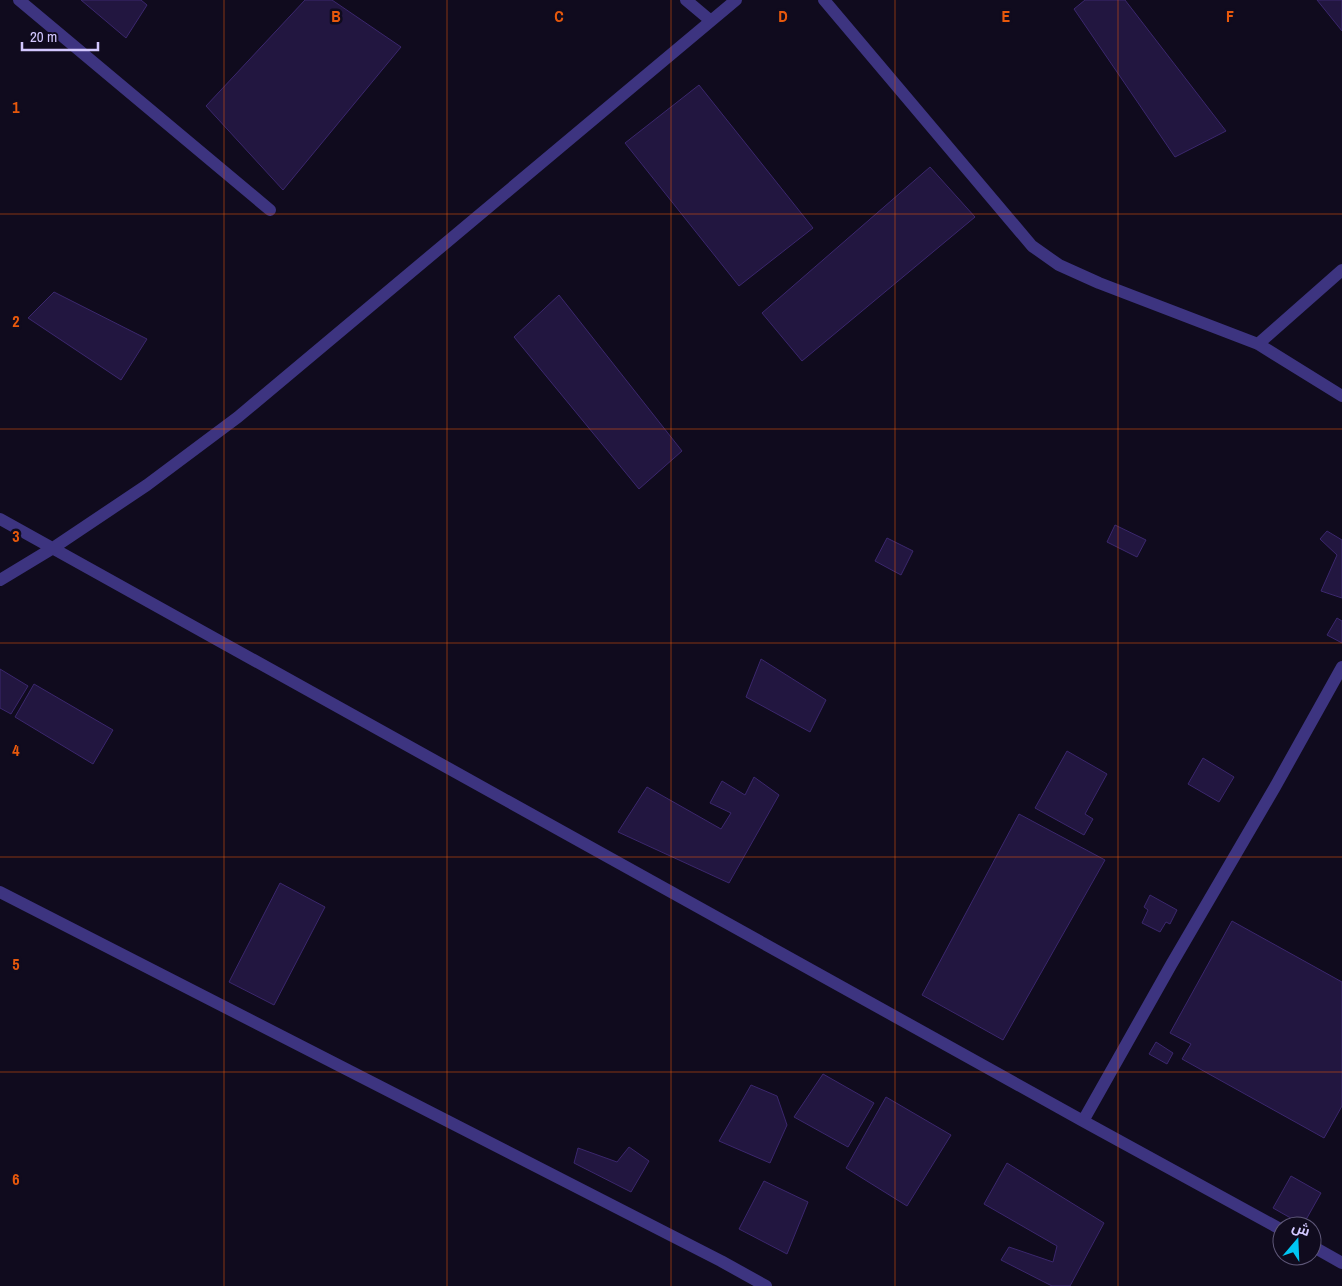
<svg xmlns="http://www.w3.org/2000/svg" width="1342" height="1286" font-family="'Archivo Narrow',Cairo,sans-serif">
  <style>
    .building { fill: #221640; stroke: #3b276d }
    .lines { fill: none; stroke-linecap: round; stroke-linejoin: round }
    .minor { stroke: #3d3480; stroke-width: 12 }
    .grid { fill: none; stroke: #e8590c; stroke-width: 1; stroke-opacity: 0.55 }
    .grid-label { font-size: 16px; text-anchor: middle; font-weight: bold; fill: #e8590c; stroke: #100b1e; stroke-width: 5; stroke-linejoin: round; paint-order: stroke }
  </style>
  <rect width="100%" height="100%" fill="#100b1e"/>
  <!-- building -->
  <path class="building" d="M 81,0 L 141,0 L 147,5 L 126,38 Z
    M 305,0 L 332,0 L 401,47 L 283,190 L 206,106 Z
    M 1085,0 L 1125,0 L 1226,131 L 1175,157 L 1074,9 Z
    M 1317,0 L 1342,0 L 1342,31 Z
    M 699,85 L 813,228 L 739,286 L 625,143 Z
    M 930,167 L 975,217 L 802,361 L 762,313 Z
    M 54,292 L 147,339 L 121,380 L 28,318 Z
    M 559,295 L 682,451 L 639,489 L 514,337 Z
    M 1115,525 L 1146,540 L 1137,557 L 1107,542 Z
    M 1327,531 L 1342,540 L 1342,598 L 1321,591 L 1337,555 L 1320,539 Z
    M 887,538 L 913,551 L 901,575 L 875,561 Z
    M 1337,618 L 1342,621 L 1342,643 L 1327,635 Z
    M 761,659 L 826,700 L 810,732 L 746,697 Z
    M 0,669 L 28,686 L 11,714 L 0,708 Z
    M 34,684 L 113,730 L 93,764 L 15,717 Z
    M 1067,751 L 1107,774 L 1085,814 L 1093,819 L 1084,835 L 1035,808 Z
    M 1203,758 L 1234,777 L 1219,802 L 1188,784 Z
    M 754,777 L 779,795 L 729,883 L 618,832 L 647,787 L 721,829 L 731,813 L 710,803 L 722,781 L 745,795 Z
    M 1019,814 L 1105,860 L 1003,1040 L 922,995 Z
    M 280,883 L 325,907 L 274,1005 L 229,982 Z
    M 1150,895 L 1177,910 L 1170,924 L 1166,922 L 1160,932 L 1142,923 L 1148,910 L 1144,907 Z
    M 1232,921 L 1342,982 L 1342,1106 L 1324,1138 L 1182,1059 L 1191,1044 L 1170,1033 Z
    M 1156,1042 L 1173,1053 L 1167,1064 L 1149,1054 Z
    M 823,1074 L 874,1103 L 848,1147 L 794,1117 Z
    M 751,1085 L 777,1096 L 787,1125 L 770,1163 L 719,1141 Z
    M 886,1097 L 951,1135 L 907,1206 L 846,1168 Z
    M 629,1147 L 649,1161 L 631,1192 L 574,1163 L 578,1148 L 617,1162 Z
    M 1007,1163 L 1104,1223 L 1070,1286 L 1052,1286 L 1001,1260 L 1009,1247 L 1053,1262 L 1057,1246 L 984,1204 Z
    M 1291,1176 L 1321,1193 L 1303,1225 L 1273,1208 Z
    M 764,1181 L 808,1202 L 787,1254 L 739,1229 Z"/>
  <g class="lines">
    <!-- minor -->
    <path class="minor" d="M 19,0 L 270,210
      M 686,0 L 711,21
      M 824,0 L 1032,246 L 1059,265 L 1099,283 L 1258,344 L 1342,396
      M 1258,344 L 1342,270
      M 0,519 L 1083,1121 L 1282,1230
      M 0,580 L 53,548 L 147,485 L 238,417 L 736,0
      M 0,892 L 721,1261 L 766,1286
      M 1083,1121 L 1171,965 L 1275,787 L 1342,667
      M 1312,1246 L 1342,1263"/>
  </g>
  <!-- grid -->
  <path class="grid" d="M 224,0 L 224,1286M 447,0 L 447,1286M 671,0 L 671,1286M 895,0 L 895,1286M 1118,0 L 1118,1286M 0,214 L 1342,214M 0,429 L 1342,429M 0,643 L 1342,643M 0,857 L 1342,857M 0,1072 L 1342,1072"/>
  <g class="grid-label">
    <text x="336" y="22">B</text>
    <text x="559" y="22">C</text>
    <text x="783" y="22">D</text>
    <text x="1006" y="22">E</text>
    <text x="1230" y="22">F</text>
    <text x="16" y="113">1</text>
    <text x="16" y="327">2</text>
    <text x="16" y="542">3</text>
    <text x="16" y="756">4</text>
    <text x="16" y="970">5</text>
    <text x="16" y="1185">6</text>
  </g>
  <!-- north arrow -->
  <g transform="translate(1297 1241) rotate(19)"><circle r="24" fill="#100b1e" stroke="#5e5778"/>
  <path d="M0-4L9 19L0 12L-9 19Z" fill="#00c6f3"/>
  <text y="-8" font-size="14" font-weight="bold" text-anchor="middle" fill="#d3c8ff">ش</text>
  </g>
  <!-- scale -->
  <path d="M22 42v8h76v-8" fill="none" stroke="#d3c8ff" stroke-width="2.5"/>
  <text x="30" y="42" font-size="15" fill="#d3c8ff" stroke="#100b1e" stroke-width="4" paint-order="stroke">20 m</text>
</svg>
